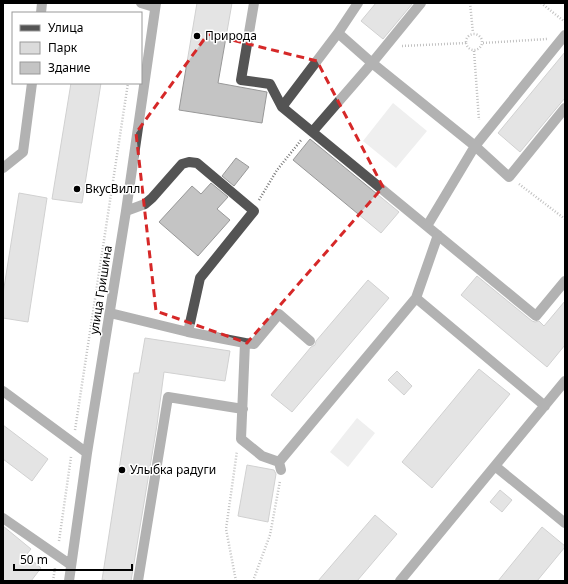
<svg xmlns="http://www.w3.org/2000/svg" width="568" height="584" font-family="'Noto Sans',sans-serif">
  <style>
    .green { fill: #dbdbdb }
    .building { fill: #c4c4c4; stroke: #989898 }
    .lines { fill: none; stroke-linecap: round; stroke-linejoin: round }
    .path { stroke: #767676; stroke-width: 2.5; stroke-dasharray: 1 2; stroke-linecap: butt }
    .minor { stroke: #545454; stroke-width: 10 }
    .marked { fill: none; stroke: #d62828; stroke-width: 3; stroke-dasharray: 8 5; stroke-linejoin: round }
    .poi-dot { fill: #000; stroke: #fff; stroke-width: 1.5 }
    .labels { text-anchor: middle; stroke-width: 3; stroke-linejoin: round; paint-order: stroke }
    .poi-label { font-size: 12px; fill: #000; stroke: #fff; text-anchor: start }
    .street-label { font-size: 12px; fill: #000; stroke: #fff }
  </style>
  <rect width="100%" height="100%" fill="#fff"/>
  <!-- green -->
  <path class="green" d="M 393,103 L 427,131 L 396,168 L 363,141 Z
    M 357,418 L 375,433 L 348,467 L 330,452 Z"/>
  <!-- building -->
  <path class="building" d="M 197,3 L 232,3 L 218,83 L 267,92 L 262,123 L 179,110 Z
    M 376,3 L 413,3 L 383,39 L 361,21 Z
    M 565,52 L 565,98 L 520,152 L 498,133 Z
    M 71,83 L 101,83 L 82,203 L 52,199 Z
    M 310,139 L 399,212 L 381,233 L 293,160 Z
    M 236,158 L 249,167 L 234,186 L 222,176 Z
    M 211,183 L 228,197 L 217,209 L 230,220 L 198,256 L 159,222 L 192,186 L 201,194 Z
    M 19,193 L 47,198 L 28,322 L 3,318 L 3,294 Z
    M 477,276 L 532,321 L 535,322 L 539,321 L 544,326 L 565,301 L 565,345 L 547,367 L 461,295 Z
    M 368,280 L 389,298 L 292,412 L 271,395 L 311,347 L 315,345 L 316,341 Z
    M 145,338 L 230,351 L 225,381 L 164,372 L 157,425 L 131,581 L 105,581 L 105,580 L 102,580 L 134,373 L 139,373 Z
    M 479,369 L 510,394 L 432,488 L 402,462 Z
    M 397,371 L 412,386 L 404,395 L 388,380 Z
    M 3,425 L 48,459 L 32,481 L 3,459 Z
    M 247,465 L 274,470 L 276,474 L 268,522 L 238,516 Z
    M 500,490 L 512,500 L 502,512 L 490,502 Z
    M 375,515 L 397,534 L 357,581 L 318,581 Z
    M 3,526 L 31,549 L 26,555 L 41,568 L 31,581 L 3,581 Z
    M 542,527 L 565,546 L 565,547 L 537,581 L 498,581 Z"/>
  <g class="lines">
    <!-- path -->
    <path class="path" d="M 470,3 L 473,33
      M 541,3 L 565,22
      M466 42a8 8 0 1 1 16 0a8 8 0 1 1-16 0Z
      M 483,43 L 547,39
      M 402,46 L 466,43
      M 474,51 L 479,120
      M 519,184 L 565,219
      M 259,200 L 277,170 L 302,139
      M 75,430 L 128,83
      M 59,541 L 71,457
      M 53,581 L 55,568
      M 236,581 L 226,529 L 237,451
      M 253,581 L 270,535 L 280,481"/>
    <!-- minor -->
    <path class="minor" d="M 141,3 L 154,7
      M 254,3 L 241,80 L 270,84 L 282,107 L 536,316 L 565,281
      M 358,3 L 338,33 L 372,63 L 421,3
      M 41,13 L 42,3
      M 282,107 L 338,33
      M 313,131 L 372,63 L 475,146 L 509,177 L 565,108
      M 3,168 L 23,152 L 32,83
      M 126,211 L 145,204 L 152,198 L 182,164 L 189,162 L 197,163 L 254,211 L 200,278 L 188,332
      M 427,226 L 475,146 L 565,35
      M 416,298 L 545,406
      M 110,313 L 188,332 L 245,343 L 241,439 L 262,456 L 279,462
      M 245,343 L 254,344 L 279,314 L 310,341
      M 3,391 L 87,453
      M 495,466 L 565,523
      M 281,470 L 279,462 L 416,298 L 438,235
      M 3,518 L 71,565
      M 69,581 L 87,453 L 126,211 L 156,3
      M 138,581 L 168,397 L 243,409
      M 400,581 L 565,381"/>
  </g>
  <!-- marked area -->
  <path d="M0 0H568V584H0ZM 208,34 L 317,61 L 383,187 L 247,343 L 156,311 L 136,133 Z" fill="#fff" fill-opacity=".55" fill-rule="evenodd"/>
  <path class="marked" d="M 208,34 L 317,61 L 383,187 L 247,343 L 156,311 L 136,133 Z"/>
  <!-- markers -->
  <g class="poi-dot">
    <circle cx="197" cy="36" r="4"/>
    <circle cx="77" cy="189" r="4"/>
    <circle cx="122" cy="470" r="4"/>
  </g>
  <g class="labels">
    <!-- poi labels -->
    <g class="poi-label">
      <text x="205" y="40">Природа</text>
      <text x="85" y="193">ВкусВилл</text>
      <text x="130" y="474">Улыбка радуги</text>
    </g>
    <!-- street labels -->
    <g class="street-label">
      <text transform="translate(101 290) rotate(-81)" y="4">улица Гришина</text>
    </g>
  </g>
  <!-- border -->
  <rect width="568" height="584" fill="none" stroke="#000000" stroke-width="8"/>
  <!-- legend -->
  <rect x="12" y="12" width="130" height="72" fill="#ffffff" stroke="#999999"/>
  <rect x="20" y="25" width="20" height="6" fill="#545454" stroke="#999999"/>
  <text x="48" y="32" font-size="12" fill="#000000">Улица</text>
  <rect x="20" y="42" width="20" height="12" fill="#dbdbdb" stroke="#999999"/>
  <text x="48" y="52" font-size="12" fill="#000000">Парк</text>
  <rect x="20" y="62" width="20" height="12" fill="#c4c4c4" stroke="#999999"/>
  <text x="48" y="72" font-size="12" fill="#000000">Здание</text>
  <!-- scale -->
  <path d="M14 564v6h118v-6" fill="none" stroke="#000000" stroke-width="2"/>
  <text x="20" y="564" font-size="12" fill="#000000" stroke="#ffffff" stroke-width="3" paint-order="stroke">50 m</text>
</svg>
